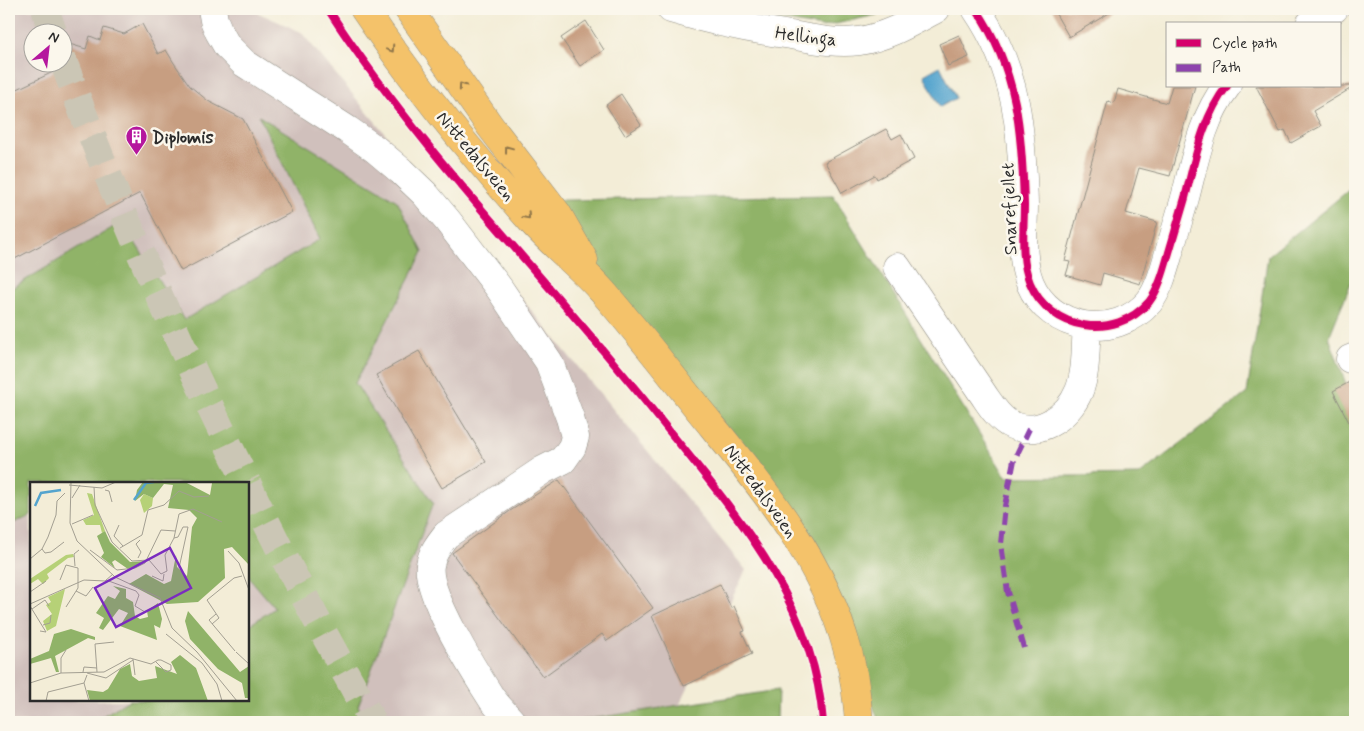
<svg xmlns="http://www.w3.org/2000/svg" width="1364" height="731" font-family="Mynerve,sans-serif">
  <style>
    .industrial { fill: #d0c0bc; fill-rule: evenodd }
    .forest { fill: #90b368; stroke: #5e6f4a }
    .water { fill: #54a4ce; stroke: #40687c }
    .building { fill: #c79e81 }
    .lines { fill: none; stroke-linecap: round; stroke-linejoin: round }
    .highway-tunnel { stroke: #cbc6b5; stroke-width: 28; stroke-dasharray: 28 14; stroke-linecap: butt }
    .minor-casing { stroke: #8f8c81; stroke-width: 29 }
    .major-casing { stroke: #8f8c81; stroke-width: 29 }
    .path { stroke: #8f8c81; stroke-width: 3; stroke-dasharray: 1 4; stroke-linecap: butt }
    .minor { stroke: #fff; stroke-width: 28 }
    .major { stroke: #f4c26a; stroke-width: 28 }
    .quiet { stroke: #8e44ad; stroke-width: 6; stroke-dasharray: 12 6; stroke-linecap: butt }
    .cycleway-casing { stroke: #fbf7ec; stroke-width: 11 }
    .cycleway { stroke: #d6006c; stroke-width: 8 }
    .oneway { stroke: #90764a }
    .labels { text-anchor: middle; stroke-width: 5; stroke-linejoin: round; paint-order: stroke }
    .street-label { font-size: 18px; fill: #2b2b2b; stroke: #fbf7ec }
    .poi-label { font-size: 18px; font-weight: bold; fill: #2b2b2b; stroke: #fbf7ec; text-anchor: start }
    .inset-river { fill: none; stroke: #54a4ce; stroke-width: 2.5 }
    .inset-road { fill: none; stroke: #a39f92; stroke-width: 1 }
    .view { fill: #7b2cbf; fill-opacity: 0.15; stroke: #7b2cbf; stroke-width: 2.5 }
    .inset-edge { fill: none; stroke: #2b2b2b; stroke-width: 2.5 }
  </style>
  <rect width="100%" height="100%" fill="#fbf7ec"/>
  <filter id="ink" filterUnits="userSpaceOnUse"><feTurbulence type="fractalNoise" baseFrequency=".02" numOctaves="2"/><feDisplacementMap in="SourceGraphic" scale="10" xChannelSelector="R" yChannelSelector="G"/><feConvolveMatrix kernelMatrix="1 2 1 2 8 2 1 2 1" color-interpolation-filters="sRGB"/></filter>
  <filter id="wash" filterUnits="userSpaceOnUse"><feTurbulence type="fractalNoise" baseFrequency=".0096" numOctaves="4" result="noise"/><feDisplacementMap in="SourceGraphic" scale="20" xChannelSelector="R" yChannelSelector="G"/><feGaussianBlur stdDeviation="1.12" result="paint"/><feColorMatrix in="noise" values="0 0 0 0 0 0 0 0 0 0 0 0 0 0 0 0 0 1.4 0 .05"/><feComposite in="paint" operator="in"/></filter>
  <g filter="url(#wash)">
    <rect width="100%" height="100%" fill="#f3edd7"/>
    <!-- industrial -->
    <path class="industrial" d="M 9,9 L 250,9 L 301,32 L 746,570 L 671,722 L 9,722 ZM 32,32 L 62,32 L 62,62 L 32,62 ZM 31,483 L 248,483 L 248,700 L 31,700 Z"/>
    <!-- forest -->
    <path class="forest" d="M 717,9 L 903,9 L 822,27 Z
      M 259,116 L 397,201 L 423,252 L 355,383 L 433,503 L 358,706 L 366,722 L 93,722 L 129,700 L 248,700 L 248,626 L 275,608 L 248,576 L 248,483 L 31,483 L 31,515 L 9,525 L 9,290 L 122,222 L 184,320 L 320,239 Z
      M 1355,185 L 1355,273 L 1329,337 L 1355,409 L 1355,722 L 879,722 L 860,671 L 796,537 L 514,201 L 833,195 L 1006,477 L 1139,475 L 1247,393 L 1268,256 Z
      M 778,690 L 777,722 L 570,722 Z"/>
    <!-- water -->
    <path class="water" d="M 940,66 L 956,98 L 940,107 L 924,75 Z"/>
    <g id="blocks">
      <!-- building -->
      <path class="building" d="M 1053,9 L 1116,9 L 1069,37 Z
        M 586,21 L 604,50 L 580,66 L 561,38 Z
        M 142,24 L 158,54 L 166,50 L 174,63 L 190,86 L 208,101 L 243,119 L 292,212 L 181,271 L 140,193 L 9,262 L 9,93 L 74,62 L 66,43 L 86,49 L 90,36 L 100,40 L 104,28 L 124,34 Z
        M 959,35 L 969,57 L 948,66 L 939,44 Z
        M 1172,86 L 1195,86 L 1170,176 L 1139,168 L 1126,213 L 1157,222 L 1140,284 L 1103,273 L 1100,285 L 1066,275 L 1070,262 L 1065,261 L 1108,101 L 1114,103 L 1118,89 L 1167,103 Z
        M 1256,86 L 1355,86 L 1313,111 L 1321,126 L 1291,143 L 1285,130 L 1280,132 Z
        M 621,94 L 641,125 L 625,135 L 606,105 Z
        M 886,129 L 892,139 L 901,134 L 914,159 L 877,179 L 875,175 L 842,193 L 825,162 Z
        M 419,351 L 486,462 L 442,488 L 376,375 Z
        M 1355,379 L 1355,434 L 1333,391 Z
        M 559,480 L 653,608 L 607,641 L 602,634 L 543,677 L 452,553 L 510,511 Z
        M 720,584 L 731,608 L 734,606 L 738,615 L 745,631 L 742,632 L 752,654 L 684,686 L 652,616 Z"/>
    </g>
  </g>
  <g filter="url(#ink)">
    <use href="#blocks" fill-opacity="0" stroke="#8f8c81" stroke-width="1"/>
    <g class="lines">
      <!-- highway-tunnel -->
      <path class="highway-tunnel" d="M 45,9 L 53,32
        M 62,58 C 116,203 179,345 247,483
        M 248,485 C 287,565 329,645 373,722"/>
      <defs>
        <path id="minor" d="M 212,9 L 214,20 L 219,32 L 227,46 L 244,63 L 348,130 L 375,149 L 401,171 L 425,194 L 447,220 L 499,288 L 549,362 L 570,418 L 575,437 L 572,447 L 563,460 L 543,470 L 446,535 C 439,544 432,553 430,565 C 425,593 476,674 492,699 C 498,707 506,715 512,722
          M 671,9 C 711,21 750,29 791,35 C 813,39 836,44 859,41 C 887,37 912,22 936,9
          M 976,9 C 1018,70 1022,133 1024,204 C 1024,230 1020,258 1030,283 C 1050,331 1115,341 1149,302 C 1160,288 1165,266 1170,249 C 1175,232 1180,215 1185,198 C 1195,160 1202,118 1227,86
          M 1310,24 L 1334,9
          M 897,267 L 983,394 C 990,404 997,416 1008,423 C 1036,439 1068,418 1079,391 C 1087,371 1085,347 1087,326
          M 1350,359 L 1355,357"/>
        <path id="major" d="M 364,9 C 415,85 473,156 534,224 C 556,248 582,268 603,292 C 638,332 671,375 704,416 C 761,486 823,559 847,648 C 854,672 857,697 859,722
          M 408,9 L 490,126 L 557,213 L 584,260"/>
      </defs>
      <!-- minor casing -->
      <use href="#minor" class="minor-casing"/>
      <!-- major casing -->
      <use href="#major" class="major-casing"/>
      <!-- path -->
      <path class="path" d="M 813,722 L 822,715"/>
      <!-- minor -->
      <use href="#minor" class="minor"/>
      <!-- major -->
      <use href="#major" class="major"/>
      <!-- quiet -->
      <path class="quiet" d="M 1024,648 L 1008,592 L 1001,544 L 1005,506 L 1014,460 L 1029,429"/>
      <defs>
        <path id="cycleway" d="M 328,9 C 423,156 549,280 658,417 C 731,509 814,598 823,722
          M 976,9 C 1018,70 1022,133 1024,204 C 1024,230 1020,258 1030,283 C 1050,331 1115,341 1149,302 C 1160,288 1165,266 1170,249 C 1175,232 1180,215 1185,198 C 1195,160 1202,118 1227,86"/>
      </defs>
      <!-- cycleway casing -->
      <use href="#cycleway" class="cycleway-casing"/>
      <!-- cycleway -->
      <use href="#cycleway" class="cycleway"/>
    </g>
    <!-- one-way arrows -->
    <defs><path id="oneway-chevron" d="M-2-3.5L2.5 0L-2 3.5" fill="none" stroke-width="1.6" stroke-linecap="round" stroke-linejoin="round" transform="scale(1.25)"/></defs>
    <g class="oneway">
      <use href="#oneway-chevron" transform="translate(391 49) rotate(56)"/>
      <use href="#oneway-chevron" transform="translate(462 86) rotate(-125)"/>
      <use href="#oneway-chevron" transform="translate(508 149) rotate(-127)"/>
      <use href="#oneway-chevron" transform="translate(527 216) rotate(49)"/>
    </g>
  </g>
  <!-- icons -->
  <defs>
    <symbol id="building-pin" viewBox="-11 -11 22 30"><path d="M0 17L-7.5 6A9.5 9.5 0 1 1 7.5 6Z" fill="#b5179e" stroke="#fbf7ec"/><path d="M-4-6H4V6H1V3H-1V6H-4ZM-2.5-4.3h1.7v1.8h-1.7ZM.8-4.3h1.7v1.8H.8ZM-2.5-1h1.7V.8h-1.7ZM.8-1h1.7V.8H.8Z" fill="#fff"/></symbol>
  </defs>
  <g fill-rule="evenodd">
    <use href="#building-pin" x="124" y="124" width="25" height="34"/>
  </g>
  <g class="labels">
    <!-- street labels -->
    <g class="street-label">
      <text transform="translate(806 36) rotate(7)" y="6">Hellinga</text>
      <text transform="translate(476 156) rotate(50)" y="6">Nittedalsveien</text>
      <text transform="translate(1009 209) rotate(-92)" y="6">Snarefjellet</text>
      <text transform="translate(761 491) rotate(54)" y="6">Nittedalsveien</text>
    </g>
    <!-- poi labels -->
    <g class="poi-label">
      <text x="152" y="143">Diplomis</text>
    </g>
  </g>
  <!-- overview -->
  <g transform="translate(30 482)">
    <rect width="219" height="219" fill="#f3edd7"/>
    <path d="M 57,11 L 62,12 L 75,49 L 72,51 L 70,43 L 56,43 L 53,38 L 64,33 ZM 114,12 L 123,16 L 122,24 L 114,31 L 110,18 ZM 43,72 L 44,75 L 38,76 L 17,92 L 19,96 L 13,102 L 8,97 L 0,102 L 0,97 L 36,73 ZM 35,107 L 26,144 L 17,149 L 13,139 L 22,132 L 16,123 L 21,120 L 18,115 Z" fill="#b6d177"/>
    <path d="M 113,0 L 155,0 L 180,13 L 182,1 L 219,0 L 219,83 L 202,65 L 194,67 L 195,96 L 168,120 L 137,122 L 99,102 L 116,92 L 134,102 L 141,99 L 146,73 L 147,85 L 157,94 L 162,45 L 167,36 L 159,28 L 138,26 L 143,3 L 134,2 L 123,16 L 114,12 L 105,19 L 107,8 ZM 75,49 L 80,60 L 100,80 L 116,79 L 98,87 L 85,78 L 82,80 L 85,86 L 71,75 L 74,71 L 67,54 ZM 83,104 L 96,107 L 96,116 L 103,120 L 105,134 L 110,137 L 118,135 L 117,129 L 128,121 L 132,137 L 130,146 L 124,143 L 127,158 L 90,144 L 98,131 L 89,127 L 73,148 L 69,146 L 74,136 L 66,131 L 78,114 L 85,117 L 90,109 ZM 158,129 L 210,190 L 219,184 L 219,216 L 215,216 L 212,201 L 188,187 L 160,157 L 155,139 ZM 41,147 L 65,155 L 65,158 L 58,156 L 25,174 L 29,190 L 26,190 L 21,176 L 0,182 L 0,177 L 19,169 L 24,152 ZM 150,173 L 166,186 L 178,219 L 60,219 L 57,208 L 73,210 L 78,207 L 90,187 L 100,182 L 102,194 L 109,199 L 127,196 L 125,184 L 147,192 L 141,180 Z" fill="#90b368"/>
    <path class="inset-river" d="M 104,18 L 116,1 L 124,0M 5,24 L 11,11 L 31,8"/>
    <path class="inset-road" d="M 41,0 L 40,41 L 47,59 L 85,95 L 130,116 L 142,146 L 167,170 L 207,219M 39,3 L 72,6 L 86,0M 64,5 L 65,23 L 82,60 L 102,79 L 119,78 L 131,92 L 137,89 L 135,73 L 144,56 L 149,32 L 163,27 L 192,40M 75,8 L 79,9 L 82,20M 42,16 L 50,3M 42,42 L 63,33M 89,43 L 84,54 L 93,64M 144,56 L 148,55 L 153,45 L 158,45 L 149,86M 90,66 L 112,53 L 118,28 L 134,23 L 149,9 L 164,15 L 179,14M 12,67 L 15,71 L 21,70 L 34,60M 60,68 L 87,88 L 105,86 L 115,81 L 131,48 L 145,49M 198,69 L 209,81 L 219,108M 108,76 L 111,70 L 106,62 L 110,58M 0,77 L 12,67 L 18,55 L 26,33 L 27,19 L 35,11M 45,84 L 44,72 L 49,68M 122,94 L 133,99 L 134,92M 30,98 L 36,83 L 48,86 L 48,106 L 36,125M 76,98 L 106,109 L 109,113 L 105,124 L 115,130M 46,109 L 56,114 L 63,105M 0,110 L 16,99M 0,122 L 54,98 L 75,99 L 83,92M 0,124 L 16,150 L 10,149M 2,127 L 15,118 L 19,124M 186,132 L 179,138 L 205,169M 182,142 L 189,136 L 177,118 L 204,96 L 212,94M 13,143 L 20,141 L 21,133M 136,152 L 172,181 L 187,202 L 192,219M 65,162 L 67,190M 65,162 L 84,160M 206,170 L 219,182M 103,177 L 105,193M 53,190 L 54,185 L 67,186M 31,191 L 31,176 L 36,168M 57,191 L 76,196 L 103,178M 0,201 L 31,191 L 74,190 L 100,176 L 121,182 L 128,178 L 131,178 L 141,183 L 141,188 L 136,190 L 126,180M 54,201 L 59,219M 16,219 L 18,210 L 54,201 L 57,193"/>
    <path class="view" d="M 140,66 L 161,106 L 86,145 L 65,106 Z"/>
    <rect width="219" height="219" class="inset-edge"/>
  </g>
  <!-- margin -->
  <rect width="1364" height="731" fill="none" stroke="#fbf7ec" stroke-width="30"/>
  <!-- legend -->
  <rect x="1166" y="22" width="175" height="65" fill="#fbf7ec" stroke="#a8a59f"/>
  <rect x="1176" y="39" width="25" height="8" fill="#d6006c" stroke="#a8a59f"/>
  <text x="1212" y="48" font-size="15" fill="#2b2b2b">Cycle path</text>
  <rect x="1176" y="64" width="25" height="8" fill="#8e44ad" stroke="#a8a59f"/>
  <text x="1212" y="72" font-size="15" fill="#2b2b2b">Path</text>
  <!-- north arrow -->
  <g transform="translate(48 48) rotate(28)"><circle r="24" fill="#fbf7ec" stroke="#a8a59f"/>
  <path d="M0-4L9 19L0 12L-9 19Z" fill="#b5179e"/>
  <text y="-8" font-size="14" font-weight="bold" text-anchor="middle" fill="#2b2b2b">N</text>
  </g>
</svg>
